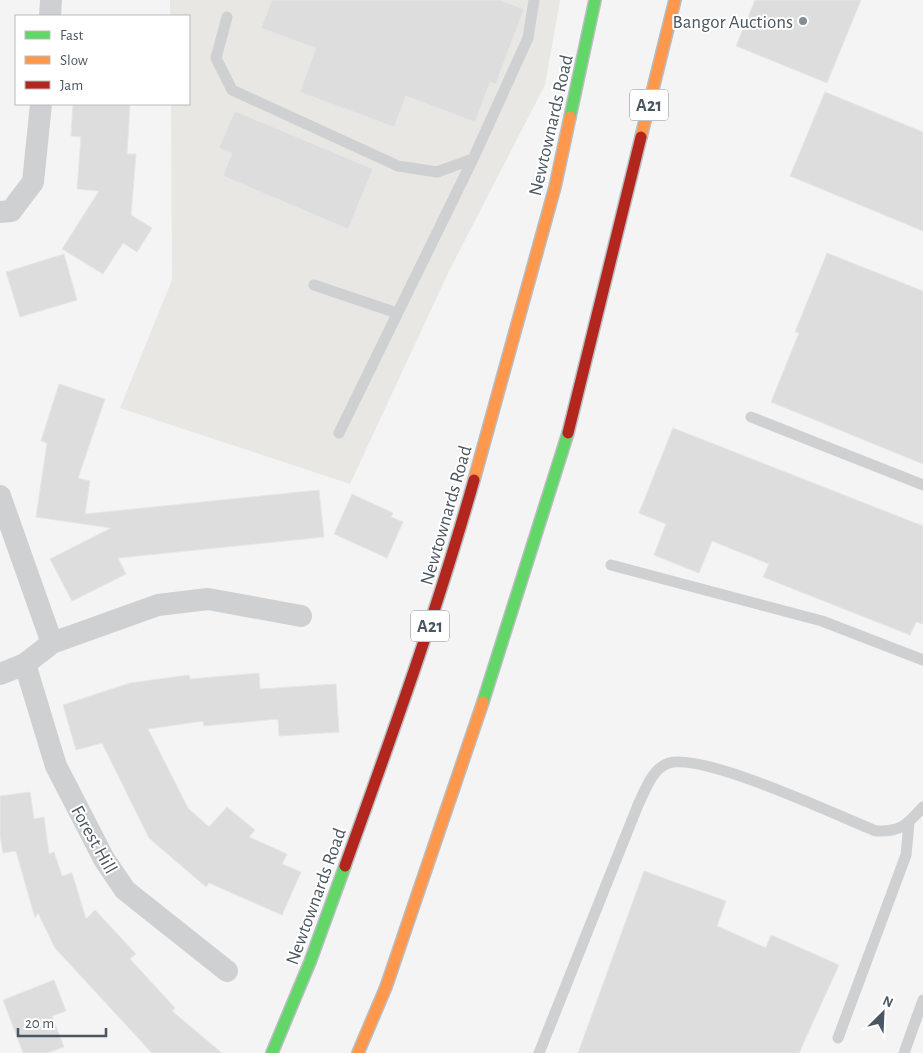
<svg xmlns="http://www.w3.org/2000/svg" width="923" height="1053" font-family="'Alegreya Sans',sans-serif">
  <style>
    .commercial { fill: #e8e7e3 }
    .building { fill: #ddddde; stroke: #e5e6e7 }
    .lines { fill: none; stroke-linecap: round; stroke-linejoin: round }
    .fast-casing { stroke: #b9bec3; stroke-width: 14 }
    .slow-casing { stroke: #b9bec3; stroke-width: 14 }
    .jam-casing { stroke: #b9bec3; stroke-width: 14 }
    .lane { stroke: #ced0d2; stroke-width: 11 }
    .street { stroke: #ced0d2; stroke-width: 22 }
    .fast { stroke: #63d668; stroke-width: 11 }
    .slow { stroke: #ff974d; stroke-width: 11 }
    .jam { stroke: #b3261e; stroke-width: 11 }
    .poi-dot { fill: #868d94; stroke: #fff; stroke-width: 2 }
    .labels { text-anchor: middle; stroke-width: 4; stroke-linejoin: round; paint-order: stroke }
    .shield { fill: #fff; stroke: #808990; stroke-width: 1 }
    .shield-label { font-size: 18px; font-weight: bold; fill: #4a5661 }
    .poi-label { font-size: 19px; fill: #4a5661; stroke: #fff; text-anchor: end }
    .street-label { font-size: 19px; fill: #4a5661; stroke: #fff }
  </style>
  <rect width="100%" height="100%" fill="#f4f4f4"/>
  <!-- commercial -->
  <path class="commercial" d="M 170,0 L 560,0 L 545,85 L 449,271 L 350,484 L 120,408 L 172,280 L 171,104 L 189,104 L 189,16 L 170,16 Z"/>
  <!-- building -->
  <path class="building" d="M 272,0 L 500,0 L 524,9 L 496,84 L 490,82 L 475,122 L 406,96 L 394,127 L 300,92 L 316,48 L 261,28 Z
    M 755,0 L 861,0 L 827,83 L 736,46 Z
    M 825,92 L 923,132 L 923,231 L 790,176 Z
    M 73,104 L 130,104 L 127,154 L 136,154 L 131,215 L 152,228 L 137,252 L 123,243 L 103,274 L 62,249 L 99,191 L 77,189 L 81,137 L 71,136 Z
    M 235,111 L 373,169 L 348,229 L 223,176 L 232,153 L 219,148 Z
    M 827,253 L 923,291 L 923,464 L 771,402 L 799,333 L 795,332 Z
    M 64,254 L 77,300 L 20,317 L 6,272 Z
    M 59,384 L 105,399 L 78,478 L 90,481 L 85,514 L 319,490 L 324,537 L 118,558 L 126,574 L 72,601 L 50,559 L 111,528 L 36,517 L 47,443 L 41,441 Z
    M 673,428 L 923,526 L 923,624 L 916,622 L 910,635 L 763,577 L 769,564 L 712,541 L 699,573 L 654,555 L 666,524 L 639,513 Z
    M 352,494 L 393,513 L 391,517 L 403,522 L 387,558 L 334,534 Z
    M 259,673 L 260,689 L 336,684 L 339,732 L 279,736 L 278,719 L 204,726 L 203,721 L 148,729 L 188,808 L 209,827 L 227,807 L 255,830 L 249,837 L 287,854 L 282,864 L 301,872 L 282,915 L 209,883 L 206,887 L 149,838 L 102,743 L 76,750 L 63,705 L 130,683 L 189,675 L 190,679 Z
    M 30,792 L 34,819 L 44,817 L 49,854 L 54,852 L 62,876 L 72,873 L 86,919 L 95,910 L 136,954 L 130,959 L 175,1008 L 172,1011 L 222,1053 L 152,1053 L 55,948 L 38,913 L 35,918 L 16,851 L 3,853 L 0,836 L 0,796 Z
    M 644,871 L 726,901 L 717,926 L 766,948 L 771,935 L 839,965 L 799,1053 L 578,1053 Z
    M 54,980 L 66,1011 L 52,1016 L 64,1047 L 47,1053 L 23,1053 L 3,1000 Z"/>
  <g class="lines">
    <defs>
      <path id="fast" d="M 570,117 L 595,0
        M 483,702 L 568,433
        M 272,1053 L 310,962 L 345,866"/>
      <path id="slow" d="M 641,137 L 675,0
        M 474,480 L 555,187 L 570,117
        M 358,1053 L 386,987 L 483,702"/>
      <path id="jam" d="M 568,433 L 641,137
        M 345,866 C 391,738 437,611 474,480"/>
    </defs>
    <!-- fast casing -->
    <use href="#fast" class="fast-casing"/>
    <!-- slow casing -->
    <use href="#slow" class="slow-casing"/>
    <!-- jam casing -->
    <use href="#jam" class="jam-casing"/>
    <!-- lane -->
    <path class="lane" d="M 227,17 L 216,58 L 232,90 L 398,166 L 437,172 L 473,159 L 528,38 L 534,0
      M 314,285 L 397,313
      M 751,417 L 923,485
      M 339,433 L 473,159
      M 611,565 L 822,621 L 923,660
      M 838,1038 L 906,855 L 909,823
      M 539,1053 L 638,805 C 645,791 652,768 669,763 C 705,753 836,815 876,831 C 901,832 907,825 923,807
      M 904,1053 L 923,1000"/>
    <!-- street -->
    <path class="street" d="M 50,16 L 51,0
      M 0,212 L 11,211 L 33,182 L 41,104
      M 0,496 L 52,643
      M 25,664 L 56,766 L 104,859 L 125,890 L 227,971
      M 0,674 L 25,664 L 52,643 L 158,605 L 208,599 L 301,616"/>
    <!-- fast -->
    <use href="#fast" class="fast"/>
    <!-- slow -->
    <use href="#slow" class="slow"/>
    <!-- jam -->
    <use href="#jam" class="jam"/>
  </g>
  <!-- markers -->
  <circle class="poi-dot" cx="803" cy="21" r="5"/>
  <g class="labels">
    <!-- shield labels -->
    <g class="shield">
      <rect x="630" y="89.5" width="38" height="31" rx="4"/>
      <rect x="411" y="610.5" width="38" height="31" rx="4"/>
    </g>
    <g class="shield-label">
      <text x="649" y="111">A21</text>
      <text x="430" y="632">A21</text>
    </g>
    <!-- poi labels -->
    <g class="poi-label">
      <text x="793" y="28">Bangor Auctions</text>
    </g>
    <!-- street labels -->
    <g class="street-label">
      <text transform="translate(550 125) rotate(-77)" y="7">Newtownards Road</text>
      <text transform="translate(445 515) rotate(-74)" y="7">Newtownards Road</text>
      <text transform="translate(95 839) rotate(61)" y="7">Forest Hill</text>
      <text transform="translate(315 896) rotate(-70)" y="7">Newtownards Road</text>
    </g>
  </g>
  <!-- legend -->
  <rect x="15" y="15" width="175" height="90" fill="#ffffff" stroke="#b7bbc0"/>
  <rect x="25" y="31" width="25" height="8" fill="#63d668" stroke="#b7bbc0"/>
  <text x="60" y="40" font-size="15" fill="#4a5661">Fast</text>
  <rect x="25" y="56" width="25" height="8" fill="#ff974d" stroke="#b7bbc0"/>
  <text x="60" y="65" font-size="15" fill="#4a5661">Slow</text>
  <rect x="25" y="81" width="25" height="8" fill="#b3261e" stroke="#b7bbc0"/>
  <text x="60" y="90" font-size="15" fill="#4a5661">Jam</text>
  <!-- north arrow -->
  <g transform="translate(883 1013) rotate(24)" stroke="#ffffff" stroke-width="4" paint-order="stroke">
  <path d="M0-4L9 19L0 12L-9 19Z" fill="#4a5661"/>
  <text y="-8" font-size="14" font-weight="bold" text-anchor="middle" fill="#4a5661">N</text>
  </g>
  <!-- scale -->
  <path d="M18 1028v8h88v-8" fill="none" stroke="#4a5661" stroke-width="2.5"/>
  <text x="25" y="1028" font-size="15" fill="#4a5661" stroke="#ffffff" stroke-width="4" paint-order="stroke">20 m</text>
</svg>
